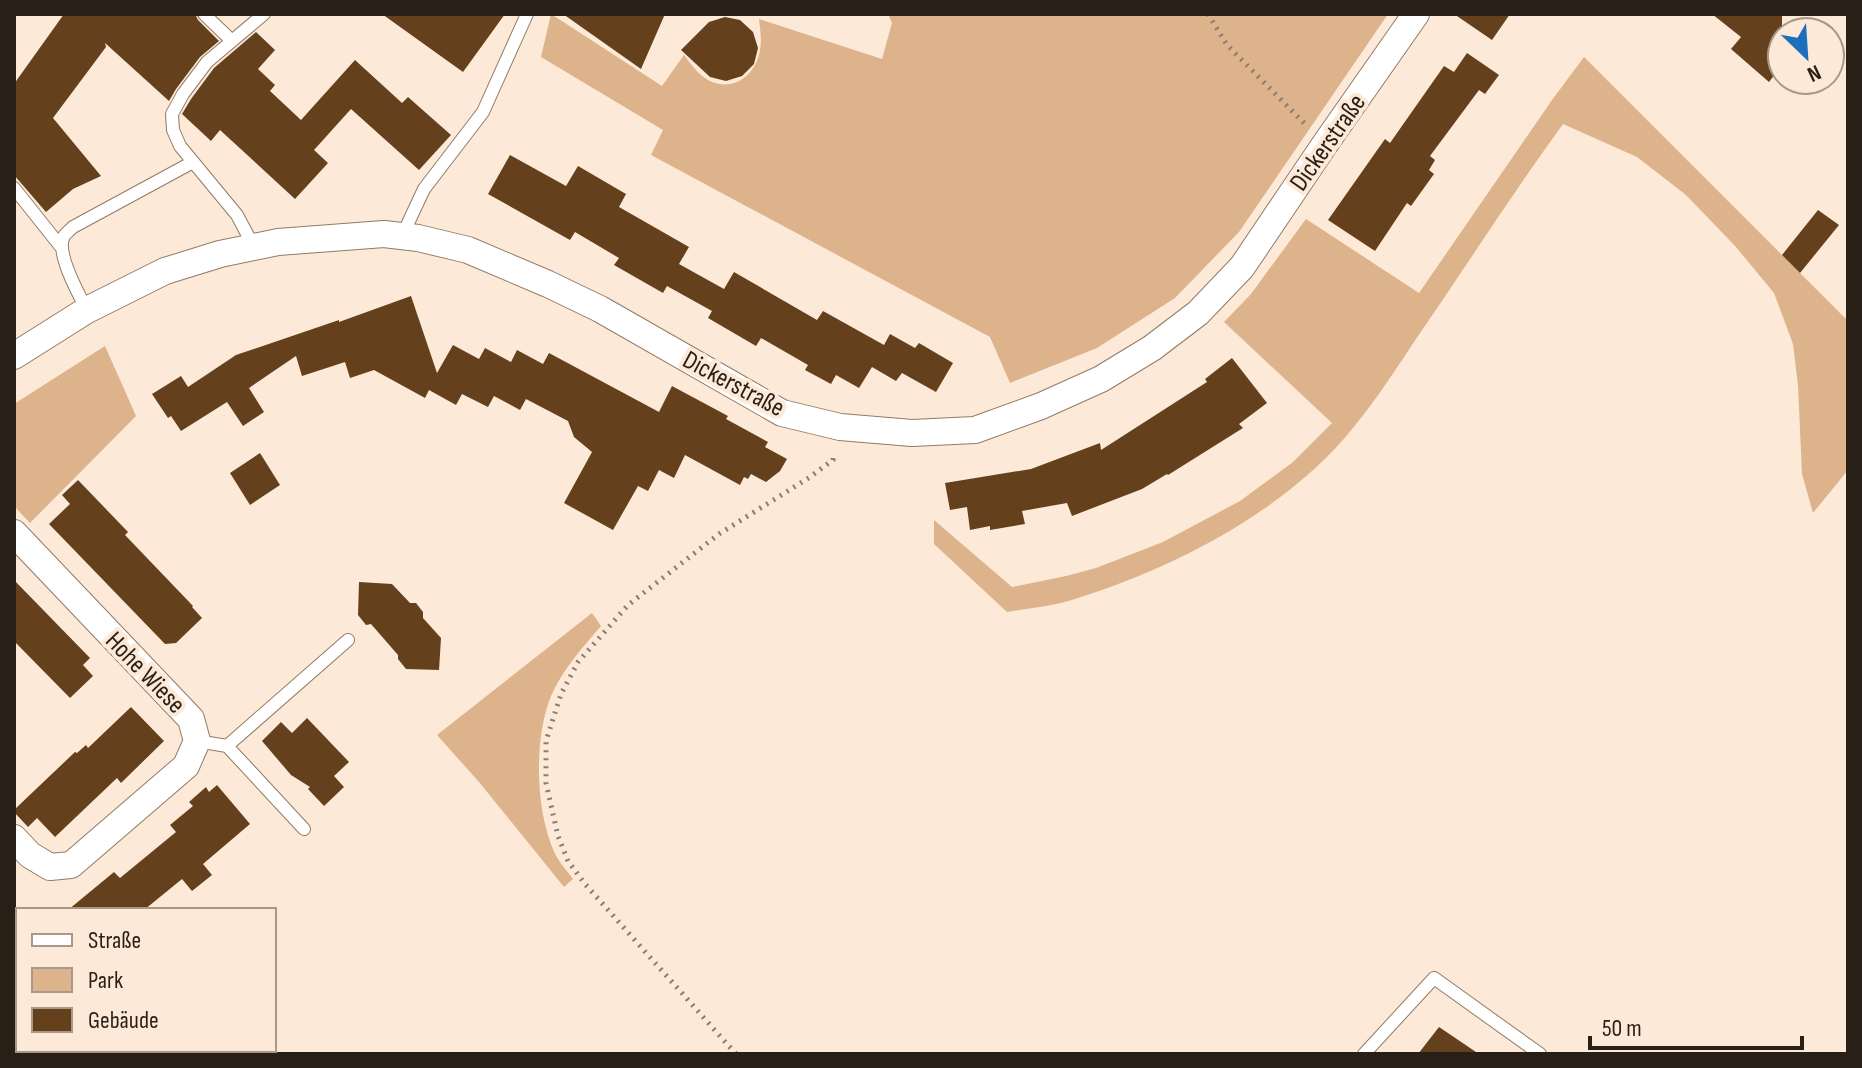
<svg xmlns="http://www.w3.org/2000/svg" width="1862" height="1068" font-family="'Sofia Sans Condensed',sans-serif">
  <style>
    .green { fill: #ddb38c }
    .building { fill: #64411c }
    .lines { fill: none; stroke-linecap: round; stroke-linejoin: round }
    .service-casing { stroke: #917b66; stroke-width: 14 }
    .minor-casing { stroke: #917b66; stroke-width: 28 }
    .path { stroke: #8b7d70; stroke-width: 5; stroke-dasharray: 2 6; stroke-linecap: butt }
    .service { stroke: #fff; stroke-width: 12 }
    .minor { stroke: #fff; stroke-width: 26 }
    .labels { text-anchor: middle; stroke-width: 8; stroke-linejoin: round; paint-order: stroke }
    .street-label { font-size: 26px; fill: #281f16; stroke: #fde9d7 }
  </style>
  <rect width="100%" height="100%" fill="#fde9d7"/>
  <!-- green -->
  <path class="green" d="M 551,14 L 662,86 L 684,55 C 691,64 699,76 710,81 C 734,92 756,75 760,50 C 762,40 760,29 759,19 L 882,59 L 892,23 L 888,14 L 1388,14 L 1239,232 L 1175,298 L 1097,348 L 1010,383 L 990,337 L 651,155 L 663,130 L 541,57 Z
    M 1584,57 L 1848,321 L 1848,470 L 1813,513 L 1802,474 L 1798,385 L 1793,344 L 1774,293 L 1736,247 L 1686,195 L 1637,157 L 1563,124 C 1512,194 1465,268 1416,339 C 1396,369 1376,400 1353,428 C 1288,509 1175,568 1078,598 C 1055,606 1030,608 1007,612 L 934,544 L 934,520 L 1012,587 L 1066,576 L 1096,568 L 1163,542 L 1240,501 L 1293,462 L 1332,423 L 1224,322 L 1251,294 L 1306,219 L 1419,293 L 1552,100 Z
    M 105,346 L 136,416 L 30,523 L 14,506 L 14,404 Z
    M 592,613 L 601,626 C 582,648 563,669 551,696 C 533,740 535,818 558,859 C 562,866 568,872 573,879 L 564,887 L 479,782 L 437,735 Z"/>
  <!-- building -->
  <path class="building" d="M 64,14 L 195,14 L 198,20 L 219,41 L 200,57 L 176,89 L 169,101 L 105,43 L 106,47 L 53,118 L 101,176 L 73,189 L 46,212 L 14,175 L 14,84 Z
    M 382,14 L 505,14 L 463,72 Z
    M 563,14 L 665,14 L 641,69 Z
    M 1454,14 L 1510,14 L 1492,40 Z
    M 1712,14 L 1782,14 L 1782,65 L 1769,82 L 1731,49 L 1741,37 Z
    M 725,17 L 740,20 L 753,32 L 758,48 L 754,64 L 742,76 L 726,81 L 710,77 L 681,50 L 709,22 Z
    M 256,32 L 275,50 L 258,69 L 275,85 L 270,91 L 301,120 L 355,60 L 402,103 L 408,97 L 451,135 L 419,170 L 351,109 L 314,150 L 328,163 L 295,199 L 220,130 L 211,141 L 182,114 L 191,99 L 214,68 Z
    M 1467,53 L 1499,75 L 1485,94 L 1479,90 L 1430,156 L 1435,160 L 1429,170 L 1434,174 L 1411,206 L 1407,203 L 1375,251 L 1328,220 L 1385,139 L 1390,143 L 1444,66 L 1454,72 Z
    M 510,155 L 566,186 L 578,166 L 626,194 L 619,207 L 689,247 L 679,264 L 724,289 L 734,272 L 817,320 L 823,311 L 884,345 L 890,334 L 915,348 L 919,343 L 953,363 L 936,392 L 902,373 L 896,381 L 872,367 L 859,388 L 836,375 L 831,384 L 805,370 L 808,365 L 761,338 L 756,346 L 708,318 L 712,311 L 667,286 L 663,293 L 614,265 L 619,258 L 575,232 L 570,240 L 488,194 Z
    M 1818,210 L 1839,225 L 1800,273 L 1782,255 Z
    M 411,296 L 437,373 L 453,345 L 479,359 L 485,348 L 511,362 L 517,350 L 543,364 L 549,353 L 659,412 L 672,386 L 728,416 L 726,419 L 768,442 L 765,447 L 787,459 L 780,471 L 766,482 L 751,474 L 748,479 L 744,477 L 740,485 L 685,455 L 674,478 L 659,470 L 648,491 L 638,486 L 613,530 L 564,503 L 592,452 L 574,437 L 568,421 L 526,399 L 520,410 L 494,396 L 488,407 L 462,394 L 456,405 L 429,390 L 425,398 L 374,370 L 350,378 L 345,362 L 302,376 L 296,356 L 249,388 L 264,412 L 243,426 L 227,402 L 181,431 L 171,416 L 168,418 L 152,394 L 181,376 L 188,387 L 236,355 L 339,320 L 339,322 Z
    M 1232,358 L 1267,403 L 1239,424 L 1243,428 L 1168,475 L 1167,474 L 1142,489 L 1072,516 L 1067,503 L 1022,511 L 1025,524 L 990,530 L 990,526 L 970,530 L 967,507 L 950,510 L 945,483 L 1031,469 L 1100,443 L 1101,450 L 1207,382 L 1205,379 Z
    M 260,453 L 280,485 L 250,505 L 230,473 Z
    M 78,480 L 128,532 L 125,535 L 193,606 L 192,607 L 202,618 L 176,643 L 165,644 L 49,524 L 70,504 L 62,495 Z
    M 14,580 L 90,658 L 83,665 L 93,676 L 70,698 L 14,641 Z
    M 359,582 L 392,584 L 410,603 L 416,603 L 423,612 L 423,618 L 441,638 L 439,670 L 406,669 L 398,659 L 398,655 L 371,624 L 366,625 L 358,615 Z
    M 131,707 L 164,741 L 121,783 L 117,778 L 55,837 L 37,818 L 28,827 L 14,812 L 14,810 L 75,752 L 77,753 L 86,745 L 88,748 Z
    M 307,718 L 349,762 L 334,776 L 344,787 L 324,806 L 308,789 L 310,787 L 291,775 L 262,741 L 281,722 L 292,733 Z
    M 217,785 L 250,824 L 203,864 L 212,875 L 192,891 L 182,879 L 144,910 L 68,910 L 114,872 L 120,878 L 176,832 L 170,825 L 193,806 L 189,802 L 206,787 L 209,792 Z
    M 1439,1027 L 1479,1054 L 1418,1054 Z"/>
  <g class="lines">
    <defs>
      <path id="service" d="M 204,14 L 232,41
        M 14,188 L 61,247
        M 402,236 L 424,189 L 483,112 L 527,14
        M 254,247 L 237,215 L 180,146 L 173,130 L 172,114 L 183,94 L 207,62 L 264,14
        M 87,310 C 79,295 55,252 64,236 C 65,234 72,228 73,227 L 193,162
        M 197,741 L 227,746 L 348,640
        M 227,746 L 304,829
        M 1364,1054 L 1434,978 L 1540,1054"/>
      <path id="minor" d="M 14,356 L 87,310 L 165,271 L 220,254 L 278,242 L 384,234 L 418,238 L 468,250 L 548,284 L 600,309 L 782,413 L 840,427 L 912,433 L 975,430 L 1041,406 L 1101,379 L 1152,348 L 1198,313 L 1242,267 L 1325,144 L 1416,14
        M 14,533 L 191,719 L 197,741 L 186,766 L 71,865 L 50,867 L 30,855 L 14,838"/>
    </defs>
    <!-- service casing -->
    <use href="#service" class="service-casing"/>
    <!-- minor casing -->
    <use href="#minor" class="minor-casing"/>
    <!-- path -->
    <path class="path" d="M 1208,14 L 1227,45 L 1307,126
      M 736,1054 L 585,884 L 568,861 L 558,836 L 546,783 L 546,741 L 561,694 L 578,662 L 628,605 L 719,534 L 810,477 L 833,460 L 834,453"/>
    <!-- service -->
    <use href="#service" class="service"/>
    <!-- minor -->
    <use href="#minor" class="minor"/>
  </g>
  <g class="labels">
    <!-- street labels -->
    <g class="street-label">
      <text transform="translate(1327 142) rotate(-55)" y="9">Dickerstraße</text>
      <text transform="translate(734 383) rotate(28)" y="9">Dickerstraße</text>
      <text transform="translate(146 672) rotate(46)" y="9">Hohe Wiese</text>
    </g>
  </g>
  <!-- border -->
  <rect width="1862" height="1068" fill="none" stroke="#281f16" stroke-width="32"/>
  <!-- legend -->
  <rect x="16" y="908" width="260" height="144" fill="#fde9d7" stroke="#a8988a" stroke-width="2"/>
  <rect x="32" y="934" width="40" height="12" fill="#ffffff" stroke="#a8988a" stroke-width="2"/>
  <text x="88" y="948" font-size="24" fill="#281f16">Straße</text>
  <rect x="32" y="968" width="40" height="24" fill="#ddb38c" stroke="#a8988a" stroke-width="2"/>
  <text x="88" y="988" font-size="24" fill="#281f16">Park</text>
  <rect x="32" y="1008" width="40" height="24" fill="#64411c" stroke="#a8988a" stroke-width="2"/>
  <text x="88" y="1028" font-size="24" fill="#281f16">Gebäude</text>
  <!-- north arrow -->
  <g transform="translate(1806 56) rotate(155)"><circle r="38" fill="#fde9d7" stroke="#a8988a" stroke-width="2"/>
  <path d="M0-6L14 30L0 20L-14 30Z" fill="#1d6fbd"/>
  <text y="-12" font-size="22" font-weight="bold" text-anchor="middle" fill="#281f16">N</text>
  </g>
  <!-- scale -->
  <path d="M1590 1036v12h212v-12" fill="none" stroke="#281f16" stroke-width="4"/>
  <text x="1602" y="1036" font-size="24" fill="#281f16" stroke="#fde9d7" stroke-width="6" paint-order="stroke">50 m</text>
</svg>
